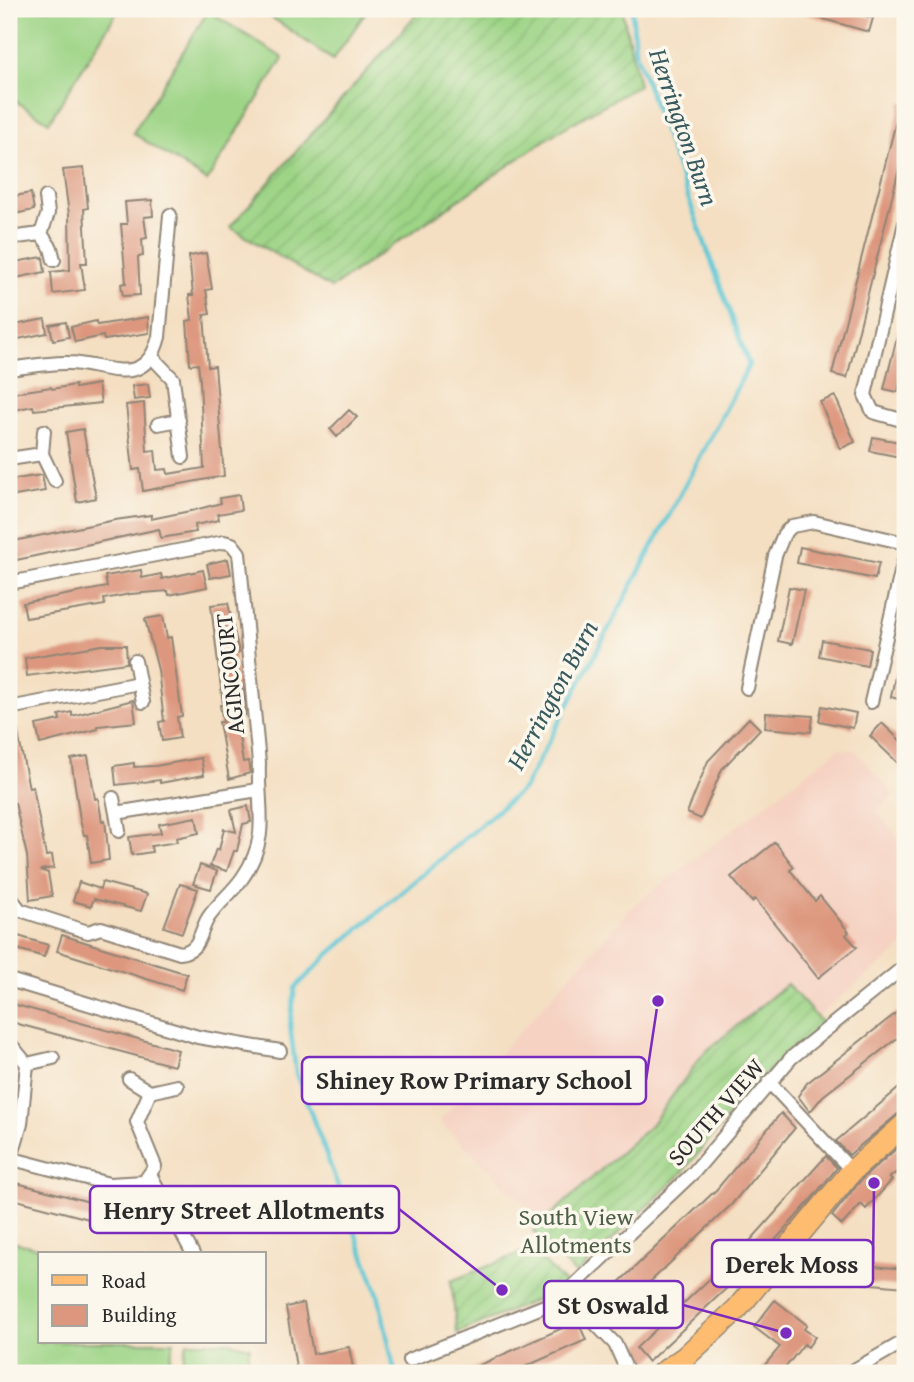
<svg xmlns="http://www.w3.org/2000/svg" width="914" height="1382" font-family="'Gentium Book Plus',serif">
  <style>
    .built { fill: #f5d2c2 }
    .grass { fill: #9dd486; stroke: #648058; stroke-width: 2 }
    .garden { fill: url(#garden-furrows); stroke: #648058; stroke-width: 2 }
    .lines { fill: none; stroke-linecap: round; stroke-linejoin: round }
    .stream { stroke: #5bc7d5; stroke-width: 4.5 }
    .building { fill: #dd977e }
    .street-casing { stroke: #908576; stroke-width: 16 }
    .primary-casing { stroke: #908576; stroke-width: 24 }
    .street { stroke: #fff; stroke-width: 12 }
    .primary { stroke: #fdbc6f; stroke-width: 21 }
    .labels { text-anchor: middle; stroke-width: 7; stroke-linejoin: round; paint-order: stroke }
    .street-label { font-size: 24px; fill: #2b2b2b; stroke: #fbf7ec }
    .park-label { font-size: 24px; fill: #4d5e46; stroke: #fbf7ec }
    .water-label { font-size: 26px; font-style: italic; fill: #395a5e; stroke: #fbf7ec }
    .leader { fill: none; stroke: #7b2cbf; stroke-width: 2.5 }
    .callout-dot { fill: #7b2cbf; stroke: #fbf7ec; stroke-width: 2.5 }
    .callout { fill: #fbf7ec; stroke: #7b2cbf; stroke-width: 2.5 }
    .callout-label { font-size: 26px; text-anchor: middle; font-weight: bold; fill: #2b2b2b }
  </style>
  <defs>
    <pattern id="garden-furrows" width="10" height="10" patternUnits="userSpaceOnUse" patternTransform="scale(1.75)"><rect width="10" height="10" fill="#9dd486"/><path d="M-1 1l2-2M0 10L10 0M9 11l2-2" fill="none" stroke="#87b674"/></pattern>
  </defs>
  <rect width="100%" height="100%" fill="#fbf7ec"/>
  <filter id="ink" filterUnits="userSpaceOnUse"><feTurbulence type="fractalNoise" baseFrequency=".0143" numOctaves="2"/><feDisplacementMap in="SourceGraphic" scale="14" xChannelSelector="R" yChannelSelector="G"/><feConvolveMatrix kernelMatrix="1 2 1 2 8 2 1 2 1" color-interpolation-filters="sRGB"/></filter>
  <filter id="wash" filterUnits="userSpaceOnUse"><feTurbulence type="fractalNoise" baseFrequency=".00686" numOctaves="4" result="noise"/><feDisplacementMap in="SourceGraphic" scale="28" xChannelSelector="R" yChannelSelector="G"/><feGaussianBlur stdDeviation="1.57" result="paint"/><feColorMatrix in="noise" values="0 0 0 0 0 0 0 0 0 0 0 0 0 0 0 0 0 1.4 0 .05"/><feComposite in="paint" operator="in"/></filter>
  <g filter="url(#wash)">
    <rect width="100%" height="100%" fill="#f4dfc2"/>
    <!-- built -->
    <path class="built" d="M 838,749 L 855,750 L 894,795 L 877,811 L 905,846 L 905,945 L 817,1017 L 787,984 L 703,1054 L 651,1125 L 542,1221 L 439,1121 L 634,905 Z"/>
    <!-- grass -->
    <path class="grass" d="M 9,9 L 119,9 L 49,122 L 9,97 Z
      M 260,9 L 368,9 L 333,60 Z
      M 208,11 L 283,58 L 207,181 L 133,133 Z
      M 9,1241 L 62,1254 L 40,1254 L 40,1342 L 174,1342 L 166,1373 L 9,1373 Z
      M 187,1342 L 229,1342 L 250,1347 L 244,1373 L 180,1373 Z"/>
    <!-- garden -->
    <path class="garden" d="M 421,9 L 622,9 L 639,85 L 557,132 L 331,288 L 230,227 Z
      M 787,984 L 823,1024 L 756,1083 L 681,1174 L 576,1274 L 533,1231 L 651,1125 L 703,1054 Z
      M 531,1249 L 565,1283 L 541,1298 L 457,1333 L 451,1281 Z"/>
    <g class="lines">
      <!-- stream -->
      <path class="stream" d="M 395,1373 L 378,1294 L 296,1073 L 290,1026 L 295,988 L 328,955 L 524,788 L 749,365 L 635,51 L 632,9"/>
    </g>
    <g id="blocks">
      <!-- building -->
      <path class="building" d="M 800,9 L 839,9 L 873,18 L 869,32 L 799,12 Z
        M 901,102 L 905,102 L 905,145 L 847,378 L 832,374 Z
        M 84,168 L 88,208 L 84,209 L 87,263 L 81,263 L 85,290 L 53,294 L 51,272 L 70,270 L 69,214 L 63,170 Z
        M 31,193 L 34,210 L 9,215 L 9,197 Z
        M 152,200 L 153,216 L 144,217 L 147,238 L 142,239 L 143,256 L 138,257 L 140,295 L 123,296 L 121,284 L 126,283 L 121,224 L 127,224 L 125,202 Z
        M 206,253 L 212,289 L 206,290 L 210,314 L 204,315 L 208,367 L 215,366 L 224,476 L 143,491 L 140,469 L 133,470 L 126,405 L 144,403 L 147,451 L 155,450 L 157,470 L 167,469 L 168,474 L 204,468 L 200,381 L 198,364 L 190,365 L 187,321 L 192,320 L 189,295 L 193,295 L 189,256 Z
        M 43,257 L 45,272 L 11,279 L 9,263 Z
        M 148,317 L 149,333 L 104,340 L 103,336 L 75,342 L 71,327 L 96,321 L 97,325 Z
        M 45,319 L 47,333 L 9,341 L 9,326 Z
        M 901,321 L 905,321 L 905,360 L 898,392 L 884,389 Z
        M 66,322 L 69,337 L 53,340 L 50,325 Z
        M 98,384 L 101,403 L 34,410 L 33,406 L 9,411 L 9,395 L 12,393 L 51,387 L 52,389 L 75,385 L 75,388 Z
        M 148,384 L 150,398 L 134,400 L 132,386 Z
        M 835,396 L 855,442 L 840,449 L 820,402 Z
        M 349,410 L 357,417 L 337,437 L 330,429 Z
        M 83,429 L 96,498 L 77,502 L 66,432 Z
        M 873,437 L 905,443 L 905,458 L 870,451 Z
        M 42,475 L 45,491 L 9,497 L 9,480 Z
        M 239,495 L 241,510 L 218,514 L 219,520 L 195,525 L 196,532 L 161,538 L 159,529 L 12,561 L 9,542 L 115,520 L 151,515 L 151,519 L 195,510 L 221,503 L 220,498 Z
        M 800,547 L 879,563 L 875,579 L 797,563 Z
        M 228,559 L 231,574 L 210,578 L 207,564 Z
        M 141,570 L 142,578 L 161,574 L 162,579 L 203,570 L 207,587 L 169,595 L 168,591 L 130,594 L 104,599 L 105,605 L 26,618 L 23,603 L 107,587 L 105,576 Z
        M 789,587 L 804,590 L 792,644 L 778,641 Z
        M 228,603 L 239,653 L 234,654 L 238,684 L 241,684 L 244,697 L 245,715 L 237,716 L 240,743 L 243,762 L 248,761 L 250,773 L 229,779 L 219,722 L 223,722 L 220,705 L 223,705 L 211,605 Z
        M 163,616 L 167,638 L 171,637 L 182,716 L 177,717 L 180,738 L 162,741 L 159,722 L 164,721 L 158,670 L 145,619 Z
        M 822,640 L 870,649 L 867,666 L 819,656 Z
        M 102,645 L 126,645 L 127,663 L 27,676 L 25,658 Z
        M 900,652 L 905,653 L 905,701 L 891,697 Z
        M 133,700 L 136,722 L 97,726 L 98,729 L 40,744 L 36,725 L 60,720 L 59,715 L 72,712 L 72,716 Z
        M 822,706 L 856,713 L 853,728 L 819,721 Z
        M 766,713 L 813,716 L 811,732 L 765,728 Z
        M 749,718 L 760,729 L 722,769 L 701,819 L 687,813 L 708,761 Z
        M 9,719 L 15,719 L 29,788 L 33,787 L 46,856 L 52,855 L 54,868 L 40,870 L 48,873 L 52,896 L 30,900 L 27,856 L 15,803 L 11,804 L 9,793 Z
        M 882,723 L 905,745 L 905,770 L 870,736 Z
        M 88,756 L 95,799 L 98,798 L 102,821 L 105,820 L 109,860 L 91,863 L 87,835 L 84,835 L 80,820 L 71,759 Z
        M 201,758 L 204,775 L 160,783 L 160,780 L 116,785 L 114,766 L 134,763 L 134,767 L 155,766 Z
        M 248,806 L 251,822 L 243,824 L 237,851 L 234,851 L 227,871 L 210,866 L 216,849 L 219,850 L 224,829 L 236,832 L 231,810 Z
        M 196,817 L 199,833 L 176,838 L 177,842 L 151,846 L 152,852 L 132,855 L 129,837 L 161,833 L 159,824 Z
        M 775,842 L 794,867 L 790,870 L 815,901 L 820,896 L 849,932 L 846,935 L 857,947 L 818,978 L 755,899 L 752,902 L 731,877 Z
        M 200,865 L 217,871 L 211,889 L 193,884 Z
        M 79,882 L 100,889 L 102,882 L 147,894 L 141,911 L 94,899 L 91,906 L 73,901 Z
        M 180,884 L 198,889 L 182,933 L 164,927 Z
        M 62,935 L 187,974 L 182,990 L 57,951 Z
        M 18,936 L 48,945 L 44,957 L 14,948 Z
        M 9,1003 L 178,1050 L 174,1066 L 18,1024 L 9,1020 Z
        M 905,1006 L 905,1032 L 823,1096 L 810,1112 L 798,1096 L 807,1083 Z
        M 905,1083 L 905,1108 L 849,1155 L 836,1141 Z
        M 781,1113 L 795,1128 L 732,1204 L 609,1321 L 594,1306 L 717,1189 Z
        M 905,1141 L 905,1166 L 889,1178 L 892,1180 L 866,1209 L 861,1204 L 842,1225 L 832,1216 L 861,1180 Z
        M 826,1156 L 837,1168 L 809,1202 L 763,1254 L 648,1362 L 636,1348 L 750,1241 Z
        M 9,1181 L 147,1217 L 142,1233 L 9,1198 Z
        M 851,1264 L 905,1269 L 905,1287 L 850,1282 Z
        M 775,1300 L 807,1325 L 804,1329 L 815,1337 L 808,1347 L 804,1344 L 781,1373 L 758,1373 L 780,1347 L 754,1327 Z
        M 304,1303 L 313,1354 L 349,1347 L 354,1373 L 297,1373 L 286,1307 Z
        M 578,1321 L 586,1340 L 513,1372 L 462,1373 Z"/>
    </g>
  </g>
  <g filter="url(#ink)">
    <use href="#blocks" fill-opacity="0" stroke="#908576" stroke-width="2"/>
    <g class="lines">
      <defs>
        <path id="street" d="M 46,197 L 48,213 L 41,234 L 51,248 L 54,260
          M 905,223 L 865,395 L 873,412 L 905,421
          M 9,238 L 41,234
          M 151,356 L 173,379 L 183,457
          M 9,369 C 28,367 49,362 69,363 C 106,364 145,391 159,337 L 170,215
          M 158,424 L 179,420
          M 44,431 L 42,454 L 55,481
          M 9,459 L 42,454
          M 9,583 L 224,542 L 232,544 L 239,553 L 259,763 C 257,808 271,836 243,877 C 233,892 218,903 208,918 C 199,933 201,950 180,953 L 101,928 L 88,932 L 20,910 L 9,896
          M 135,661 L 143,702
          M 747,688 L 775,556 L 784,534 L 792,526 L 814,522 L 905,543
          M 871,702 L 905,555
          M 9,708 L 139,683
          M 113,798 L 116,813
          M 119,831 L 116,813 L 258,790
          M 9,980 L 198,1037 L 280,1051
          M 12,1046 L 27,1064 L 53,1058
          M 129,1079 L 150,1092 L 177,1086
          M 769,1082 L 852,1171
          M 9,1158 L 109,1184 L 144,1182 L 155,1166 L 137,1122 L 150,1092
          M 11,1158 L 21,1124 L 27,1064
          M 150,1174 L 193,1254
          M 566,1293 L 615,1344 L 628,1373
          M 409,1360 L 552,1303 L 566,1293 L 694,1172 L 791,1058 L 905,966
          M 849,1373 L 905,1341"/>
        <path id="primary" d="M 662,1373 L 685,1357 L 737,1309 L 852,1171 L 905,1124"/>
      </defs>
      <!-- street casing -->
      <use href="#street" class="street-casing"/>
      <!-- primary casing -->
      <use href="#primary" class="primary-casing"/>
      <!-- street -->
      <use href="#street" class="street"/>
      <!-- primary -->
      <use href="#primary" class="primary"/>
    </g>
  </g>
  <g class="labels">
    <!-- street labels -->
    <g class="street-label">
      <text transform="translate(230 674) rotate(-96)" y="8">AGINCOURT</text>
      <text transform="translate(716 1112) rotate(-49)" y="8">SOUTH VIEW</text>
    </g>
    <!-- park labels -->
    <g class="park-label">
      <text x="576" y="1225">South View<tspan x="576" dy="28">Allotments</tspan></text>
    </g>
    <!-- water labels -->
    <g class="water-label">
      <text transform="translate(684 127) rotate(71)" y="9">Herrington Burn</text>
      <text transform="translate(552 695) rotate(-62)" y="9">Herrington Burn</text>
    </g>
  </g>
  <!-- callouts -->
  <path class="leader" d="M658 1001L646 1080M502 1290L399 1209M874 1183L873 1264M786 1333L683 1305"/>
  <g class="callout-dot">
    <circle cx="658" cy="1001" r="7"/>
    <circle cx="502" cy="1290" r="7"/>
    <circle cx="874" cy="1183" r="7"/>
    <circle cx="786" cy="1333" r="7"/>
  </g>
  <g class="callout">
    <rect x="302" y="1057" width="344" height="47" rx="7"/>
    <rect x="90" y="1186" width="309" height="47" rx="7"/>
    <rect x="712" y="1240" width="161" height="47" rx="7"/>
    <rect x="544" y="1281" width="139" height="47" rx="7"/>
  </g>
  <g class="callout-label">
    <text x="474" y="1089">Shiney Row Primary School</text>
    <text x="244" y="1219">Henry Street Allotments</text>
    <text x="792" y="1273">Derek Moss</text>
    <text x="613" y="1314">St Oswald</text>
  </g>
  <!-- margin -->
  <rect width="914" height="1382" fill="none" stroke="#fbf7ec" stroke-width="35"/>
  <!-- legend -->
  <rect x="38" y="1252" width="228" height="91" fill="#fbf7ec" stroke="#a8a59f" stroke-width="2"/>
  <rect x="52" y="1275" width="35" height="10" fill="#fdbc6f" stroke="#a8a59f" stroke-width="2"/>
  <text x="102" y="1288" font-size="21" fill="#2b2b2b">Road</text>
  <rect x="52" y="1305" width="35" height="21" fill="#dd977e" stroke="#a8a59f" stroke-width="2"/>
  <text x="102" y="1322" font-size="21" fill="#2b2b2b">Building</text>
</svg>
